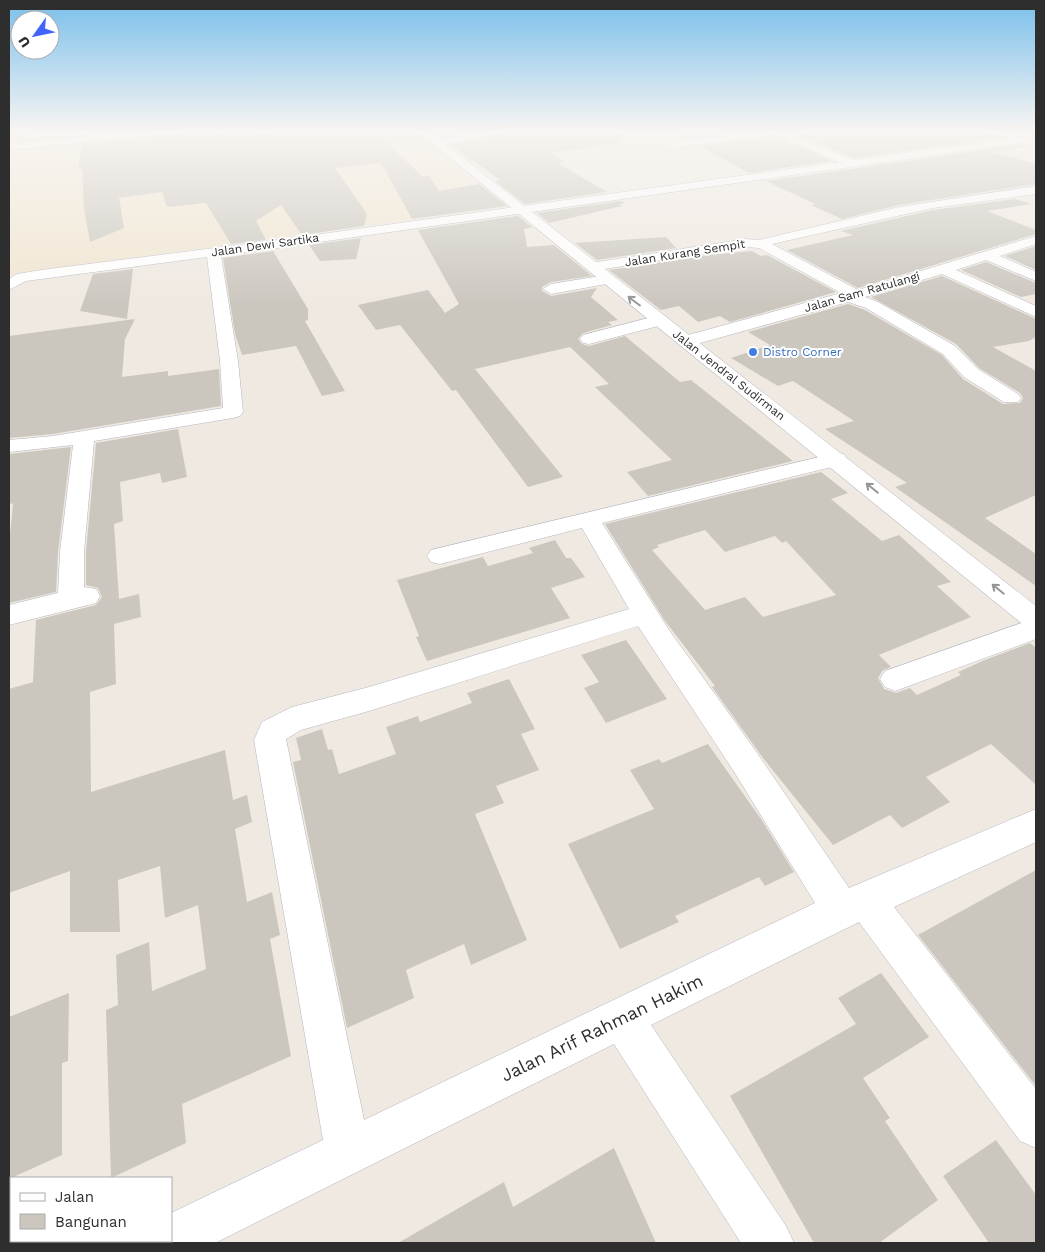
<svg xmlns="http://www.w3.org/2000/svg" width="1045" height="1252" font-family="'Work Sans',sans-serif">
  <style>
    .education { fill: #f0e6d1 }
    .building { fill: #cbc7bf; fill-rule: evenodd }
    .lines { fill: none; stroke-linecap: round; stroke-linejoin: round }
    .street-casing { stroke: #b4b7c1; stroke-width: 1 }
    .secondary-casing { stroke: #b4b7c1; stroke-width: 1 }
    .street { fill: #fff; fill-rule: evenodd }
    .secondary { fill: #fff; fill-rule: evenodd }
    .oneway { stroke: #969696 }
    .shop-dot { fill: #3f7fe0; stroke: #fff; stroke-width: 2 }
    .labels { text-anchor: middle; stroke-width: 4; stroke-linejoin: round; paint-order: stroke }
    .far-street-label { font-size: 12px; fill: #2e2e2e; stroke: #fff }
    .far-shop-label { font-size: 12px; fill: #366cbe; stroke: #fff; text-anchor: start }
    .near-street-label { font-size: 18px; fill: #2e2e2e; stroke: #fff }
  </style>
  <rect width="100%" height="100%" fill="#efe9e1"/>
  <!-- education -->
  <path class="education" d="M 9,130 L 39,130 L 32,131 L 32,142 L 168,130 L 411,130 L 474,182 L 441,194 L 399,198 L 415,219 L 9,275 Z"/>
  <!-- building -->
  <path class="building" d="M 185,130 L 209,130 L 209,135 L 245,130 L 261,135 L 311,130 L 374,130 L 422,176 L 429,176 L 439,191 L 479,184 L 507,206 L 412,219 L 381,163 L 335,168 L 367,214 L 364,226 L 302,235 L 281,205 L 256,221 L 266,240 L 231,244 L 206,203 L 167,207 L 162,192 L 119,198 L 124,228 L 90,242 L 84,209 L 82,169 L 78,169 L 82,145 L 178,135 Z
    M 430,130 L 479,130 L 440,138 Z
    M 514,130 L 620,130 L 621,143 L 551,153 L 565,162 L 558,163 L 607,192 L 525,204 L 495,181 L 500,180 L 451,145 Z
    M 671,130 L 733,130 L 733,132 L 686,138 Z
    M 795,130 L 801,133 L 818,130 L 975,130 L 1003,137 L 854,158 L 789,131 Z
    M 776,137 L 832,161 L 749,173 L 700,146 Z
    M 1027,144 L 1032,145 L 992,152 L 1036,164 L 1036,184 L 899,205 L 842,219 L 811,205 L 815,204 L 766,181 Z
    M 1015,199 L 1032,204 L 987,211 L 1036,230 L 1036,234 L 858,288 L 787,250 L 853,235 L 841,231 L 933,210 Z
    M 621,201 L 625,203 L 619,204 L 622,206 L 549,223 L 537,213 Z
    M 518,216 L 532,227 L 524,229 L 527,247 L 554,245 L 592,276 L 551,282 L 542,287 L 542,291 L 551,296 L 597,288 L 591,297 L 618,320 L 608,322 L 612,325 L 583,333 L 578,339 L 582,344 L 589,346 L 625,336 L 680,382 L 691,380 L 793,461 L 648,496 L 627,472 L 672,460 L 595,387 L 609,384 L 570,347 L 475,369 L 563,477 L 528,487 L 456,390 L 452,391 L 400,325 L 376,330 L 358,305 L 428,290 L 445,313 L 459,304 L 418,230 Z
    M 666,237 L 676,248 L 597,260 L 575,243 Z
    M 361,238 L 356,259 L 320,261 L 309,245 Z
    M 1036,246 L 1036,270 L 1005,256 Z
    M 273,251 L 308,309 L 308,320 L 305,321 L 345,391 L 322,396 L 296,346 L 242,355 L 235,334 L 223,258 Z
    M 752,251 L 761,256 L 767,255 L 836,292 L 730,322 L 720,316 L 698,322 L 679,306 L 661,310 L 609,270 L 709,255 Z
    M 986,262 L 1036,283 L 1036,294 L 1021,297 L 961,270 Z
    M 133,269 L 127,319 L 80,311 L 93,274 Z
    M 942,276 L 1036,319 L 1036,337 L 1029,341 L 993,347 L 1036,371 L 1036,495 L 985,518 L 1036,554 L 1036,586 L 895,487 L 907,483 L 825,429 L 854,421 L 793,381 L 778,386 L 731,358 L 770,345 L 748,332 L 848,304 L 865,310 L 942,355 L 963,379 L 1003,404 L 1020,403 L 1023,398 L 1020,393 L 979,368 L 956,344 L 871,297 Z
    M 135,319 L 125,339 L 122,377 L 168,371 L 168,376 L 219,369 L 221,406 L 53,434 L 9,438 L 9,336 Z
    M 178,429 L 187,477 L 162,483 L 160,473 L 120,482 L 123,521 L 114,524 L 119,599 L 139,594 L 141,617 L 114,624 L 116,684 L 90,692 L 91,792 L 225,750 L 233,800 L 247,795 L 252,822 L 235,829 L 247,902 L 272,892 L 280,935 L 270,939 L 291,1056 L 182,1104 L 186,1143 L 111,1178 L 106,1010 L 118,1005 L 116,955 L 149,942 L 152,991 L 206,969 L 198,905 L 165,918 L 160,866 L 118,880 L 120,932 L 70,932 L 70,871 L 9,893 L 9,689 L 33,682 L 36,620 L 96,605 L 102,597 L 98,588 L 86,585 L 86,552 L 96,443 Z
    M 71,447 L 58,552 L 56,592 L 9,603 L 9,546 L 13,504 L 9,503 L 9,454 Z
    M 821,472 L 848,493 L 831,499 L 882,541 L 899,535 L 951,582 L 937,586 L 971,617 L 879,655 L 891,667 L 883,670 L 878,678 L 884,689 L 896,693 L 910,688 L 917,695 L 961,675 L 958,672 L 985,660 L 1030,643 L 1036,648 L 1036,785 L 991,744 L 926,777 L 950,802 L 902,828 L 890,815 L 833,845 L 763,758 L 712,687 L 715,686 L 665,621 L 605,524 ZM 705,530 L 725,552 L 775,536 L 782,543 L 786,541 L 836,595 L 763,617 L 745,597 L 705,610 L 652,550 L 659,547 L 657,545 Z
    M 555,540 L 566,558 L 571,558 L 585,577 L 551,588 L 570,618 L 427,661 L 416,637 L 419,636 L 397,580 L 483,557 L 488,566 L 533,553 L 529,548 Z
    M 626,640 L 667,699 L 606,723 L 584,688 L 599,682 L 581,655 Z
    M 509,679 L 535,729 L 521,734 L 539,770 L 496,786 L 504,803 L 475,814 L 527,940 L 471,965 L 464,944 L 406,970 L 414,998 L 347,1028 L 293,762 L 301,760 L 296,738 L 322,729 L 328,750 L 332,749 L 339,774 L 396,754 L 386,727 L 418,716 L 420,722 L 472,703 L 467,693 Z
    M 708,744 L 761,819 L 794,872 L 765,886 L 759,877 L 675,916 L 679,922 L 620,949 L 568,844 L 654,809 L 630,770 L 659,759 L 662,763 Z
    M 1036,870 L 1036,1086 L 918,935 Z
    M 881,973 L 929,1037 L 863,1078 L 890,1118 L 885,1121 L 938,1200 L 879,1243 L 814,1243 L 730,1096 L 856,1024 L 838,998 Z
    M 69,993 L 68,1061 L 62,1063 L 62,1155 L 9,1179 L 9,1017 Z
    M 996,1140 L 1036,1195 L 1036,1243 L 989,1243 L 943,1176 Z
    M 614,1148 L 656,1243 L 398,1243 L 504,1182 L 513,1207 Z"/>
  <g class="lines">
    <defs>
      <path id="street" d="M 146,130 L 183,130 L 178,133 L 9,150 L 9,144 Z
        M 490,130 L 512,130 L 438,146 L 433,143 L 438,140 Z
        M 767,130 L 781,130 L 854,160 L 1026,136 L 1031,139 L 1026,142 L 221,256 L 238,361 L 243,412 L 240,416 L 233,418 L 94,441 L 84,552 L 84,587 L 96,589 L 100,596 L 96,603 L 9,625 L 9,605 L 58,593 L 60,552 L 73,445 L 9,452 L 9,440 L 53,436 L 223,408 L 220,361 L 207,257 L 26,281 L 9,290 L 9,279 L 17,274 L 41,270 L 278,240 L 839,162 L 776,135 L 672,148 L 667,145 L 672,142 Z
        M 1036,186 L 1036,194 L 933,208 L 772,244 L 858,290 L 1036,236 L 1036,244 L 1000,256 L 1036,272 L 1036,281 L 986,260 L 956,270 L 1036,306 L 1036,317 L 942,274 L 865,297 L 878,302 L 955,346 L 978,369 L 1018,394 L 1021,398 L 1018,402 L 1004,402 L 964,377 L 943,354 L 866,308 L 848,302 L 693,345 L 681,345 L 678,341 L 681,337 L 841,293 L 759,248 L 746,247 L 591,271 L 584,267 L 591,263 L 746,239 L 759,240 L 899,207 Z
        M 607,275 L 612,277 L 615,280 L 612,283 L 551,294 L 543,289 L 551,284 Z
        M 660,315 L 666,316 L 668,320 L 666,324 L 589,344 L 583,343 L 580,339 L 583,335 Z
        M 836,453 L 844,454 L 847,459 L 844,464 L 602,523 L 669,630 L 755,750 L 849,888 L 1036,809 L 1036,842 L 894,907 L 1036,1089 L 1036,1148 L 1020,1141 L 859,922 L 651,1025 L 786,1226 L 794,1243 L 741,1243 L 614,1044 L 215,1243 L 148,1243 L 147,1241 L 171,1241 L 171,1213 L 323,1140 L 254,740 L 262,722 L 292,707 L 369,687 L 629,609 L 582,528 L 440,564 L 431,562 L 427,556 L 431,550 ZM 638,626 L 733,770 L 815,903 L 364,1120 L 286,739 L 301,730 L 369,711 Z
        M 1036,618 L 1036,639 L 895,691 L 885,687 L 880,679 L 885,671 Z"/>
      <path id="secondary" d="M 416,130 L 427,130 L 1036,606 L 1036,630 L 1026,627 Z"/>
    </defs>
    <!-- street casing -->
    <use href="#street" class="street-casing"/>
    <!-- secondary casing -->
    <use href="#secondary" class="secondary-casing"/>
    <!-- street -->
    <use href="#street" class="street"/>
    <!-- secondary -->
    <use href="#secondary" class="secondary"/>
  </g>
  <!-- one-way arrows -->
  <defs><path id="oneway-shaft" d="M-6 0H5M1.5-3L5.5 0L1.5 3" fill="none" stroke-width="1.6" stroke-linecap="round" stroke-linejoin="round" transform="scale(1.25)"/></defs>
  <g class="oneway">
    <use href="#oneway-shaft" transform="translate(634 301) rotate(-143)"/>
    <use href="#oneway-shaft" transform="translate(872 488) rotate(-141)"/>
    <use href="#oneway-shaft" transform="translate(998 589) rotate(-141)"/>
  </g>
  <!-- sky -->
  <linearGradient id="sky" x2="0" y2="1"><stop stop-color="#7abfeb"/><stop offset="0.43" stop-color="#f8f5f2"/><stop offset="1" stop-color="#f8f5f2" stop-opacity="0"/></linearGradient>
  <rect width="1045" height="305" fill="url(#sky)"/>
  <!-- markers -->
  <circle class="shop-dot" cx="753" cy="352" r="5"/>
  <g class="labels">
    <!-- far-street labels -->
    <g class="far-street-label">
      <text transform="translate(265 245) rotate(-8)" y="4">Jalan Dewi Sartika</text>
      <text transform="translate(685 253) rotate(-9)" y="4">Jalan Kurang Sempit</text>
      <text transform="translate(862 292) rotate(-16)" y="4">Jalan Sam Ratulangi</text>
      <text transform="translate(729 375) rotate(38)" y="4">Jalan Jendral Sudirman</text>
    </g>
    <!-- far-shop labels -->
    <g class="far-shop-label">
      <text x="763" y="356">Distro Corner</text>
    </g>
    <!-- near-street labels -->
    <g class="near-street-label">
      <text transform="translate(602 1028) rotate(-26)" y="6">Jalan Arif Rahman Hakim</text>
    </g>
  </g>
  <!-- border -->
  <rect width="1045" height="1252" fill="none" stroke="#2e2e2e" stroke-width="20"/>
  <!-- legend -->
  <rect x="10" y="1177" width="162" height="65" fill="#ffffff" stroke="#ababab"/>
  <rect x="20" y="1193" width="25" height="8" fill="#ffffff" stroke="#ababab"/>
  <text x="55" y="1202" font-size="15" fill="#2e2e2e">Jalan</text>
  <rect x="20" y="1214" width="25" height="15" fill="#cbc7bf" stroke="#ababab"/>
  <text x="55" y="1227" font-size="15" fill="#2e2e2e">Bangunan</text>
  <!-- north arrow -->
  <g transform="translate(35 35) rotate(237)"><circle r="24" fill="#ffffff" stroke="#ababab"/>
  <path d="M0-4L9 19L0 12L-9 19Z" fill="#4264fb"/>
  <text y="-8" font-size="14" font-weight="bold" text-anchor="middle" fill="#2e2e2e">U</text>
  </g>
</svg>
